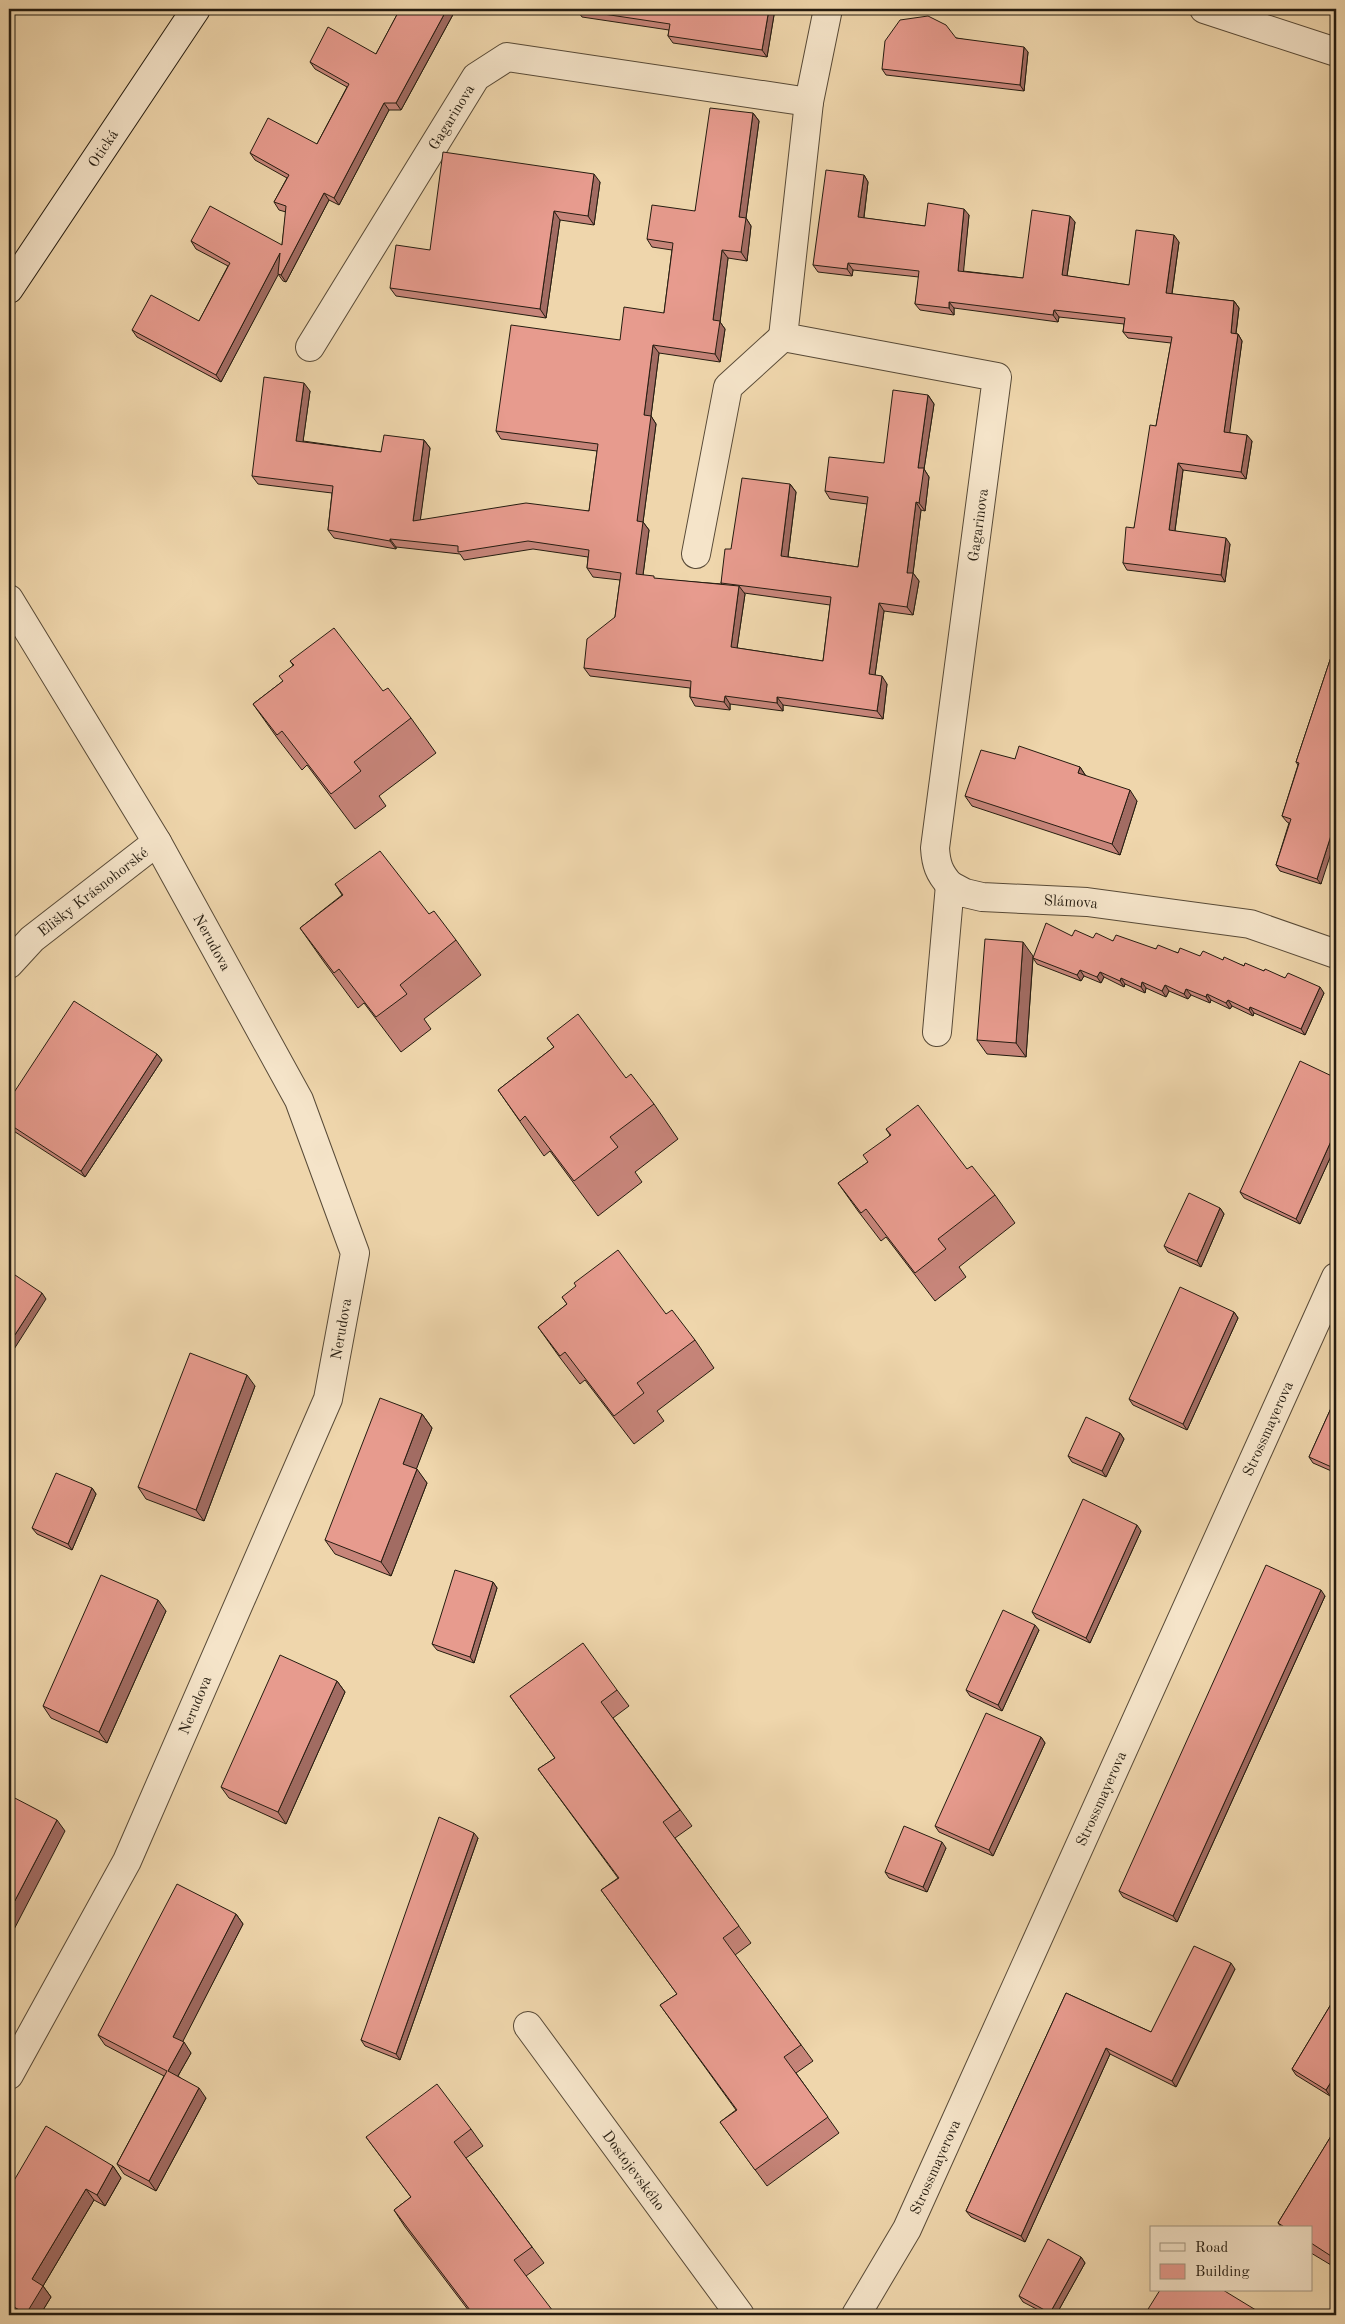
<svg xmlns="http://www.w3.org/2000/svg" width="1345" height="2324" font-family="'Old Standard TT',serif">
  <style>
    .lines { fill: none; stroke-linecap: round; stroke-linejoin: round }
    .street-casing { stroke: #584a37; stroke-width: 30 }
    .secondary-casing { stroke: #251c10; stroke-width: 30 }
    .street { stroke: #f5e4c9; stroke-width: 28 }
    .secondary { stroke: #f5e4c9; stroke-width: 28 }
    .wall { fill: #c7857a; stroke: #251c10; fill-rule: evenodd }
    .shaded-wall { fill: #a26c63; stroke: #251c10 }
    .building { fill: #e79b8e; stroke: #251c10 }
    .labels { text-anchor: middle; stroke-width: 4.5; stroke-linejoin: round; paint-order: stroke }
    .street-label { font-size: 15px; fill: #251c10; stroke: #f5e4c9 }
  </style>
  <rect width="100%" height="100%" fill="#efd6ac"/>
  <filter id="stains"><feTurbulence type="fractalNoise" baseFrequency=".004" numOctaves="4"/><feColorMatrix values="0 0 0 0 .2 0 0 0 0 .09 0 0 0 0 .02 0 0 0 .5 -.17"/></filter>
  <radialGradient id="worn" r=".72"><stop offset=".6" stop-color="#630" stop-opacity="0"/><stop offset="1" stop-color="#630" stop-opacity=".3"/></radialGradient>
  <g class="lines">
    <defs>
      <g id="street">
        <path d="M 828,9 L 809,102 L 783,337 L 997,377 L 935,848 C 936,864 939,873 950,885"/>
        <path d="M 1204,9 L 1336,52"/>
        <path id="s1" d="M 310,347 L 476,77 L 507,57 L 809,102"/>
        <path d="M 696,554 L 728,387 L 783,337"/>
        <path id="s2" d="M 9,599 L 157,842 L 299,1100 L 355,1253 L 328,1399 L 127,1861 L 9,2075"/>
        <path id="s3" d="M 9,964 L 32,939 L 157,842"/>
        <path id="s4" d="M 937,1032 L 950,885 L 965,893 L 982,897 L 1087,902 L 1250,924 L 1336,954"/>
        <path id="s5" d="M 528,2026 L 740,2315"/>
        <path id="s6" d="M 856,2315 L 907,2229 L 1336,1277"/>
      </g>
      <g id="secondary">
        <path id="s7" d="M 9,289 L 196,9"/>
      </g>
    </defs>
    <!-- street casing -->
    <use href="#street" class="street-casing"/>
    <!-- secondary casing -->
    <use href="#secondary" class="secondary-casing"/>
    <!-- street -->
    <use href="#street" class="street"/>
    <!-- secondary -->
    <use href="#secondary" class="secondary"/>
  </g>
  <!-- wall -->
  <path class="wall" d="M 400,9 L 456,9 L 401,110 L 389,110 L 339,205 L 329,200 L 286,282 L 283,281 L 278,274 L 221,382 L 137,337 L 132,330 L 199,321 L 228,266 L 196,249 L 191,241 L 282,245 L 286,212 L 279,210 L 274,202 L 287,178 L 255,160 L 250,153 L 317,144 L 347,87 L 315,69 L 310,62 L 376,54 Z
    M 775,9 L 767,57 L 673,43 L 668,36 L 669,30 L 582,17 L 577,10 Z
    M 956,38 L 1028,52 L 1024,91 L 886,75 L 882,69 Z
    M 753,113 L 759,121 L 746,218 L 751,226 L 747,261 L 728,258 L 720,322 L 725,329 L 720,362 L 659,353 L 651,416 L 656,424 L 643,522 L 649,530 L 643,575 L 656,579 L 722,584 L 721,583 L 731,549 L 790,484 L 796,492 L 788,557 L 858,567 L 867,504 L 830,499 L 825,491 L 884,463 L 928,395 L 934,404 L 924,469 L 929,477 L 925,511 L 921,510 L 913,573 L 919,581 L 913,615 L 884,611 L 875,675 L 887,684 L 883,719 L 783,705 L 783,711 L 730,704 L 730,710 L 695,706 L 690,697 L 690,688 L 590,676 L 584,668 L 615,617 L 620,580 L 593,577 L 587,568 L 588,557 L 533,549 L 464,560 L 460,554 L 396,547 L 396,549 L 334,538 L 328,530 L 332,493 L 258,484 L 252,476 L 310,391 L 303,441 L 381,452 L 424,440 L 430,448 L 420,520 L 589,511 L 597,451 L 501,439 L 496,431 L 620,340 L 664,313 L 672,250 L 652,247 L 647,239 L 695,211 ZM 744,593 L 830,605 L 823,661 L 737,648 L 745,594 Z
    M 864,175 L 868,182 L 864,218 L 925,226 L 969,215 L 963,271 L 1023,278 L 1075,222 L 1067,276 L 1129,285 L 1179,242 L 1172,294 L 1234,301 L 1239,308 L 1236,334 L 1238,334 L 1242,341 L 1229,432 L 1252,441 L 1246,479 L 1183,470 L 1175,531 L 1230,544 L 1225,582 L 1127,570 L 1123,563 L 1134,528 L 1156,426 L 1171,343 L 1128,338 L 1123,332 L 1124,324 L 1059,317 L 1058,322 L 954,308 L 954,315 L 920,310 L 915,304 L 919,277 L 853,270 L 852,276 L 818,272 L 813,265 Z
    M 600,182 L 594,225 L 560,220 L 546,318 L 396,296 L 390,288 L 430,250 Z
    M 1336,642 L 1321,884 L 1280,871 L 1276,865 L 1289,823 L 1287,822 L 1282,816 L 1298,765 L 1296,762 Z
    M 290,661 L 383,691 L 411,718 L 436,753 L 379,796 L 386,806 L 355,829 L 307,765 L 302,770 L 278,739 L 253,704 L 283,681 L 293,665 Z
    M 1015,759 L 1080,767 L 1086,776 L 1137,801 L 1120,855 L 972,806 L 965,796 Z
    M 335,884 L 429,914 L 456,940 L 481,975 L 424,1019 L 431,1029 L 401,1052 L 364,1003 L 358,1008 L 324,962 L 300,928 L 342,895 Z
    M 1072,936 L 1113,941 L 1156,949 L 1223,960 L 1264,971 L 1285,978 L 1324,993 L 1305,1035 L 1254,1013 L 1253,1016 L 1232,1006 L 1230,1009 L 1211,1000 L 1210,1003 L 1191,995 L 1188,999 L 1169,991 L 1166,997 L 1146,988 L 1145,993 L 1125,984 L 1124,987 L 1104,977 L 1101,983 L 1084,976 L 1081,981 L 1037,964 L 1033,958 L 1026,1057 L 987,1054 L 977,1040 L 1033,956 L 1033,957 Z
    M 547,1038 L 626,1078 L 654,1104 L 678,1139 L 635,1172 L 642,1182 L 598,1216 L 550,1151 L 544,1156 L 498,1090 L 554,1047 Z
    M 157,1054 L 162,1060 L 85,1177 L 9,1128 L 9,1100 Z
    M 1336,1078 L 1336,1145 L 1300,1224 L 1244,1198 L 1240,1192 Z
    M 886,1129 L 967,1169 L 995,1195 L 1015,1223 L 959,1267 L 966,1277 L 935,1301 L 886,1237 L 881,1241 L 858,1211 L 838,1183 L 868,1162 L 890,1135 Z
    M 1220,1208 L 1224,1214 L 1201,1267 L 1168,1252 L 1164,1246 Z
    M 562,1297 L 666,1314 L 695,1340 L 714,1368 L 657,1411 L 664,1421 L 634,1444 L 585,1380 L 580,1384 L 558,1355 L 538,1327 L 567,1304 Z
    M 1234,1312 L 1238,1318 L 1187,1430 L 1133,1405 L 1129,1399 Z
    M 255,1386 L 204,1521 L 146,1499 L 138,1487 Z
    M 1336,1397 L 1336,1473 L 1313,1463 L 1309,1457 Z
    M 422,1414 L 432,1428 L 416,1469 L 427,1483 L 391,1576 L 335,1554 L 325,1540 Z
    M 1120,1433 L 1124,1439 L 1106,1477 L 1072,1462 L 1068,1456 Z
    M 92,1488 L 96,1494 L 72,1550 L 37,1534 L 32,1528 Z
    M 1141,1531 L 1090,1643 L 1036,1618 L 1032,1612 Z
    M 493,1582 L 497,1588 L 474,1663 L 437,1650 L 432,1644 Z
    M 1325,1596 L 1177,1922 L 1123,1897 L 1119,1891 Z
    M 166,1611 L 107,1743 L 51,1718 L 43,1706 Z
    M 1039,1630 L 1002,1711 L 970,1696 L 966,1690 Z
    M 337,1681 L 345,1692 L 286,1824 L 229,1798 L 221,1787 Z
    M 617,1690 L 629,1706 L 613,1718 L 692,1826 L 675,1838 L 751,1943 L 735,1955 L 813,2061 L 796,2073 L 839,2133 L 767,2186 L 720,2122 L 736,2110 L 660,2005 L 677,1994 L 601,1890 L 618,1878 L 538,1769 L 555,1758 L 510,1696 Z
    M 1041,1737 L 1045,1743 L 993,1856 L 939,1832 L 935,1826 Z
    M 478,1838 L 400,2060 L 365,2046 L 361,2040 Z
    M 946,1848 L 927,1892 L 889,1878 L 885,1872 Z
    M 236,1914 L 243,1924 L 182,2042 L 191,2053 L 178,2076 L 206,2098 L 156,2191 L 124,2174 L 117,2164 L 164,2076 L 105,2045 L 98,2035 Z
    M 1235,1969 L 1176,2087 L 1110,2054 L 1025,2242 L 971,2217 L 966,2211 L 1066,1993 L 1151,2032 Z
    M 1336,1996 L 1336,2087 L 1330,2096 L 1296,2075 L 1292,2069 Z
    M 1336,2128 L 1336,2268 L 1311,2253 L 1311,2228 L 1282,2228 L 1278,2223 Z
    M 471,2129 L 483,2146 L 466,2158 L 544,2263 L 472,2315 L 405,2227 L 394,2210 L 411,2197 L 366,2137 Z
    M 113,2166 L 121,2178 L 105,2206 L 94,2200 L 43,2286 L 51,2297 L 40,2315 L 17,2315 L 9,2310 L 9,2189 Z
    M 1081,2257 L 1085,2263 L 1056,2315 L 1048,2315 L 1023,2302 L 1019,2296 Z"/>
  <!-- shaded-wall -->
  <path class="shaded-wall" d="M 447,9 L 456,9 L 401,110 L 396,103 Z
    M 769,9 L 775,9 L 767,57 L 762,50 Z
    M 1024,47 L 1028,52 L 1024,91 L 1020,85 Z
    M 384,103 L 389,110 L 339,205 L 334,198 Z
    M 753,113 L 759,121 L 746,218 L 751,226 L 747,261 L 741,252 L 739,217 Z
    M 594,174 L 600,182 L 594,225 L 588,216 Z
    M 864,175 L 868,182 L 863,224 L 858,217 Z
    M 324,193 L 329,200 L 286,282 L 281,275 Z
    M 964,209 L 969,215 L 963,277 L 958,271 Z
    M 554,211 L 560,220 L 546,318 L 540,309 Z
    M 1070,216 L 1075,222 L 1066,282 L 1062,275 Z
    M 1174,235 L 1179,242 L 1171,300 L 1166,293 Z
    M 722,250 L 728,258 L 720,322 L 725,329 L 720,362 L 715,354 L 713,320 Z
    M 280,253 L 286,260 L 221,382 L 216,375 Z
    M 848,263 L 853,270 L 852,276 L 847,269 Z
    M 1234,301 L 1239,308 L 1235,340 L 1231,333 Z
    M 949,302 L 954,308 L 954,315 L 949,308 Z
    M 1054,310 L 1059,317 L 1058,322 L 1053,315 Z
    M 1238,334 L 1242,341 L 1229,438 L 1224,432 Z
    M 653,345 L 659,353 L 651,416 L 656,424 L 643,522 L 649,530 L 642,582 L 636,574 L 637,521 L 644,415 Z
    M 304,383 L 310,391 L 302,449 L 296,441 Z
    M 928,395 L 934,404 L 924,469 L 929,477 L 925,511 L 919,503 L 918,468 Z
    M 1247,435 L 1252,441 L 1246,479 L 1241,472 Z
    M 424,440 L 430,448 L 419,530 L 413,521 Z
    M 1178,463 L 1183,470 L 1174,537 L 1169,530 Z
    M 790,484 L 796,492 L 787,564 L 781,556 Z
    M 916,502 L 921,510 L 913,573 L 919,581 L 913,615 L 907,607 L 907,573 Z
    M 1226,538 L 1230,544 L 1225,582 L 1221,575 Z
    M 390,539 L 396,547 L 396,549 L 390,541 Z
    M 739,586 L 745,594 L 736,655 L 731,647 Z
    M 879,603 L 884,611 L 874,682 L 869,674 Z
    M 882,676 L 887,684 L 883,719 L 877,711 Z
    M 725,696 L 730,704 L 730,710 L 724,702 Z
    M 777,697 L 783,705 L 783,711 L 777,703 Z
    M 1080,767 L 1087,778 L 1078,773 Z
    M 1130,790 L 1137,801 L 1120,855 L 1112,844 Z
    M 1336,820 L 1336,838 L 1321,884 L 1317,879 Z
    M 1023,942 L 1033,956 L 1026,1057 L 1016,1043 Z
    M 1080,970 L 1084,976 L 1081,981 L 1077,975 Z
    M 1100,972 L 1104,977 L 1101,983 L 1097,977 Z
    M 1121,978 L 1125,984 L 1124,987 L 1120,981 Z
    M 1142,982 L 1146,988 L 1145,993 L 1141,987 Z
    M 1165,985 L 1169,991 L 1166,997 L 1162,991 Z
    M 1320,987 L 1324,993 L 1305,1035 L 1301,1029 Z
    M 1186,989 L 1191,995 L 1188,999 L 1184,994 Z
    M 1207,994 L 1211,1000 L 1210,1003 L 1206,997 Z
    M 1228,1000 L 1232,1006 L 1230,1009 L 1226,1003 Z
    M 1250,1007 L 1254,1013 L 1253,1016 L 1249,1010 Z
    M 157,1054 L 162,1060 L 85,1177 L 81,1171 Z
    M 1336,1130 L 1336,1145 L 1300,1224 L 1296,1219 Z
    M 1220,1208 L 1224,1214 L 1201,1267 L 1197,1261 Z
    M 42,1293 L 46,1299 L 9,1357 L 9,1344 Z
    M 1234,1312 L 1238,1318 L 1187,1430 L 1183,1424 Z
    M 247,1375 L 255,1386 L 204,1521 L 196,1510 Z
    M 422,1414 L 432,1428 L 413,1478 L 403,1464 Z
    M 1120,1433 L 1124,1439 L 1106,1477 L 1102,1471 Z
    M 417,1469 L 427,1483 L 391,1576 L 381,1562 Z
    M 92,1488 L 96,1494 L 72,1550 L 68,1544 Z
    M 1137,1525 L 1141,1531 L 1090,1643 L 1086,1638 Z
    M 493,1582 L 497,1588 L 474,1663 L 470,1657 Z
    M 1321,1590 L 1325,1596 L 1177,1922 L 1173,1916 Z
    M 158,1600 L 166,1611 L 107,1743 L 99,1732 Z
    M 1035,1625 L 1039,1630 L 1002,1711 L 998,1705 Z
    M 337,1681 L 345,1692 L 286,1824 L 278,1812 Z
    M 1041,1737 L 1045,1743 L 993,1856 L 989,1850 Z
    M 57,1820 L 65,1831 L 9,1939 L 9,1912 Z
    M 474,1833 L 478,1838 L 400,2060 L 396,2054 Z
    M 942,1842 L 946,1848 L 927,1892 L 923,1887 Z
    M 236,1914 L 243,1924 L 180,2047 L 173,2037 Z
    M 1231,1963 L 1235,1969 L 1176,2087 L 1172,2081 Z
    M 184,2042 L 191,2053 L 175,2081 L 168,2071 Z
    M 1106,2048 L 1110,2054 L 1025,2242 L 1021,2236 Z
    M 1336,2074 L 1336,2087 L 1330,2096 L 1326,2090 Z
    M 199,2088 L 206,2098 L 156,2191 L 149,2181 Z
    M 113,2166 L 121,2178 L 105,2206 L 97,2195 Z
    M 86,2189 L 94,2200 L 43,2286 L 51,2297 L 40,2315 L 27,2315 L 26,2314 L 32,2279 Z
    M 1336,2248 L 1336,2263 L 1331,2256 Z
    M 1081,2257 L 1085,2263 L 1056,2315 L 1052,2315 L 1050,2313 Z"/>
  <!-- building -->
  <path class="building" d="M 400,9 L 447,9 L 396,103 L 384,103 L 334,198 L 324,193 L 281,275 L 278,274 L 280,253 L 216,375 L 132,330 L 151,295 L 199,321 L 230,263 L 191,241 L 210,206 L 282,245 L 286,206 L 274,202 L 289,175 L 250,153 L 268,118 L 317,144 L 349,84 L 310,62 L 328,27 L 376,54 Z
    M 577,9 L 769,9 L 762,50 L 668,36 L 670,24 L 577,10 Z
    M 928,16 L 946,25 L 956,38 L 1024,47 L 1020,85 L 882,69 L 885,41 L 900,20 Z
    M 710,108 L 753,113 L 739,217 L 746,218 L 741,252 L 722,250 L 713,320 L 720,321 L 715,354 L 653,345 L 644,415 L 651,416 L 637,521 L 643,522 L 636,574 L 654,576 L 654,578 L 739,586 L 731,647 L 823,661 L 831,597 L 721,583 L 725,549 L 731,549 L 742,478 L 790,484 L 781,556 L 858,567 L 868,497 L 825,491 L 829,457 L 884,463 L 893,390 L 928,395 L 918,468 L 924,468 L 919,503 L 916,502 L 907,573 L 913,573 L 907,607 L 879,603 L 869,674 L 882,676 L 877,711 L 777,697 L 777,703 L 725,696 L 724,702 L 690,697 L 691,681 L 584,668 L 587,639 L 615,617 L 621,573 L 587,568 L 589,550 L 528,541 L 458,552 L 458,546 L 390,539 L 390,541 L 328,530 L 333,486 L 252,476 L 264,377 L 304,383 L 296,441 L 381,452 L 384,435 L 424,440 L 413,521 L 526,503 L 589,511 L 598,444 L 496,431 L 511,325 L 620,340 L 624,307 L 664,313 L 673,243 L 647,239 L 652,205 L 695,211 Z
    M 443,152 L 594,174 L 588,216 L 554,211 L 540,309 L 390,288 L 396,245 L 430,250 Z
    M 826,170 L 864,175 L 858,217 L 925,226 L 928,203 L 964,209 L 958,271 L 1023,278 L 1032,210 L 1070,216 L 1062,275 L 1129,285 L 1136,230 L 1174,235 L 1166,293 L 1234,301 L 1231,333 L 1238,334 L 1224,432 L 1247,435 L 1241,472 L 1178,463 L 1169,530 L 1226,538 L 1221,575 L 1123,563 L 1126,527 L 1134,528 L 1150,425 L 1156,426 L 1172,337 L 1123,332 L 1125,318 L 1054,310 L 1053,315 L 949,302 L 949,308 L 915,304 L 919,271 L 848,263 L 847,269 L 813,265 Z
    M 334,628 L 383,691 L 388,688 L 411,718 L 354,762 L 361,771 L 331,794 L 282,731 L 277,735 L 253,704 L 283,681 L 279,676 L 294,665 L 290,661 Z
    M 1336,642 L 1336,820 L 1317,879 L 1276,865 L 1291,819 L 1282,816 L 1299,763 L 1296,762 Z
    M 1019,746 L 1080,767 L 1078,773 L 1130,790 L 1112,844 L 965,796 L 981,750 L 1015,759 Z
    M 380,851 L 429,914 L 434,911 L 456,940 L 400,985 L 407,994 L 376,1017 L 339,969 L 334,973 L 300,928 L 343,895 L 335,884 Z
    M 1046,923 L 1072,936 L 1075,930 L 1093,938 L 1096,933 L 1113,941 L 1116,935 L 1156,949 L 1158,945 L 1178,953 L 1180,948 L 1200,956 L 1203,951 L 1223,960 L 1224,957 L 1244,966 L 1245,963 L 1264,971 L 1265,969 L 1285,978 L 1288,973 L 1320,987 L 1301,1029 L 1250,1007 L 1249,1010 L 1228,1000 L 1226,1003 L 1207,994 L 1206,997 L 1186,989 L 1184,994 L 1165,985 L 1162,991 L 1142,982 L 1141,987 L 1121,978 L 1120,981 L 1100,972 L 1097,977 L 1080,970 L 1077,975 L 1033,958 Z
    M 985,939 L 1023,942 L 1016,1043 L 977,1040 Z
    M 74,1001 L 157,1054 L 81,1171 L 9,1124 L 9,1100 Z
    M 578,1014 L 626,1078 L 631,1074 L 654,1104 L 610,1137 L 618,1147 L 574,1181 L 525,1116 L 520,1121 L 498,1090 L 554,1047 L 547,1038 Z
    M 1300,1061 L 1336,1078 L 1336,1130 L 1296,1219 L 1240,1192 Z
    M 918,1105 L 967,1169 L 972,1166 L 995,1195 L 938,1239 L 946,1249 L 915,1273 L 866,1209 L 861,1213 L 838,1183 L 868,1162 L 863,1155 L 891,1135 L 886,1129 Z
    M 1189,1193 L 1220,1208 L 1197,1261 L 1164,1246 Z
    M 618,1250 L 666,1314 L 672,1310 L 695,1340 L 637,1383 L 644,1393 L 614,1416 L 565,1352 L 560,1356 L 538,1327 L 567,1304 L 562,1297 L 576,1286 L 574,1283 Z
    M 9,1271 L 42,1293 L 9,1344 Z
    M 1180,1287 L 1234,1312 L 1183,1424 L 1129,1399 Z
    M 190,1353 L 247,1375 L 196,1510 L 138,1487 Z
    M 1336,1397 L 1336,1469 L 1309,1457 Z
    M 380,1398 L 422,1414 L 403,1464 L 417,1469 L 381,1562 L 325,1540 Z
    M 1086,1417 L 1120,1433 L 1102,1471 L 1068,1456 Z
    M 56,1473 L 92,1488 L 68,1544 L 32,1528 Z
    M 1083,1499 L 1137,1525 L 1086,1638 L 1032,1612 Z
    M 1266,1565 L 1321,1590 L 1173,1916 L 1119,1891 Z
    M 455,1570 L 493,1582 L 470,1657 L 432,1644 Z
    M 101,1575 L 158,1600 L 99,1732 L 43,1706 Z
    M 1003,1610 L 1035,1625 L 998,1705 L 966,1690 Z
    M 583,1643 L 617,1690 L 601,1702 L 680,1810 L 663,1822 L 739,1926 L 723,1938 L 801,2045 L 784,2057 L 828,2117 L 755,2170 L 720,2122 L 737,2110 L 660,2005 L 677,1994 L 601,1890 L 619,1878 L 538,1769 L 555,1758 L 510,1696 Z
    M 280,1655 L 337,1681 L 278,1812 L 221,1787 Z
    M 986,1713 L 1041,1737 L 989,1850 L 935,1826 Z
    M 9,1795 L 57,1820 L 9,1912 Z
    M 439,1817 L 474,1833 L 396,2054 L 361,2040 Z
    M 904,1826 L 942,1842 L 923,1887 L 885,1872 Z
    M 177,1884 L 236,1914 L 173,2037 L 184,2042 L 168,2071 L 199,2088 L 149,2181 L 117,2164 L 167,2071 L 98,2035 Z
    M 1194,1946 L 1231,1963 L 1172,2081 L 1106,2048 L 1021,2236 L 966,2211 L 1066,1993 L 1151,2032 Z
    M 1336,1996 L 1336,2074 L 1326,2090 L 1292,2069 Z
    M 437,2084 L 471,2129 L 454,2142 L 532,2247 L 514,2260 L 556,2315 L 471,2315 L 473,2314 L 394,2210 L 411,2197 L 366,2137 Z
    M 46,2126 L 113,2166 L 97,2195 L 86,2189 L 32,2279 L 43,2286 L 26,2314 L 9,2304 L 9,2189 Z
    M 1336,2128 L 1336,2248 L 1331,2256 L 1311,2243 L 1311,2228 L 1286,2228 L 1278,2223 Z
    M 1048,2239 L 1081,2257 L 1050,2313 L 1019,2296 Z
    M 1160,2290 L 1223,2290 L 1264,2315 L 1147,2315 L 1145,2314 Z"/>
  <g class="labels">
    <!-- street labels -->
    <g class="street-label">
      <text dy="5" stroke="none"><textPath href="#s1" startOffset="270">Gagarinova</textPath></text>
      <text dy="5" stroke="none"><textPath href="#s7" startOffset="169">Otická</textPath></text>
      <text transform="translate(978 525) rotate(-82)" y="5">Gagarinova</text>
      <text dy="5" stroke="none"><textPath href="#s3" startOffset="111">Elišky Krásnohorské</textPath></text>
      <text dy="5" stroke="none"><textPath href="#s4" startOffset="271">Slámova</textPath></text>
      <text dy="5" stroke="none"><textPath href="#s2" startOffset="399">Nerudova</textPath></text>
      <text transform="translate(341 1329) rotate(-80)" y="5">Nerudova</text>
      <text dy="5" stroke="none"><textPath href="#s6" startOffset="978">Strossmayerova</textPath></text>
      <text transform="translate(195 1705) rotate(-67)" y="5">Nerudova</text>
      <text dy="5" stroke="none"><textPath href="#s6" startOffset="572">Strossmayerova</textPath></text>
      <text dy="5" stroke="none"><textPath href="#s6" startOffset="168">Strossmayerova</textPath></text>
      <text dy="5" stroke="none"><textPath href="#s5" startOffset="179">Dostojevského</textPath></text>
    </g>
  </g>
  <!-- margin -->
  <rect width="1345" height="2324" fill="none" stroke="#efd6ac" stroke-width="30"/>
  <rect x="10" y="10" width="1325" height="2304" fill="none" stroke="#251c10" stroke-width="2.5"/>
  <rect x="15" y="15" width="1315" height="2294" fill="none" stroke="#251c10"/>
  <!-- legend -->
  <rect x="1150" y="2226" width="162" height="65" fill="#f5e4c9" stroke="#a2947f"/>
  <rect x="1160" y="2243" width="25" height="8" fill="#f5e4c9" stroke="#a2947f"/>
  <text x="1195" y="2252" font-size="15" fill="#251c10">Road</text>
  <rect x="1160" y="2264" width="25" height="15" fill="#e79b8e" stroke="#a2947f"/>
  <text x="1195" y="2276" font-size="15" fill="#251c10">Building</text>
  <rect width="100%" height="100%" filter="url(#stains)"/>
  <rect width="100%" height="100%" fill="url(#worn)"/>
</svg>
